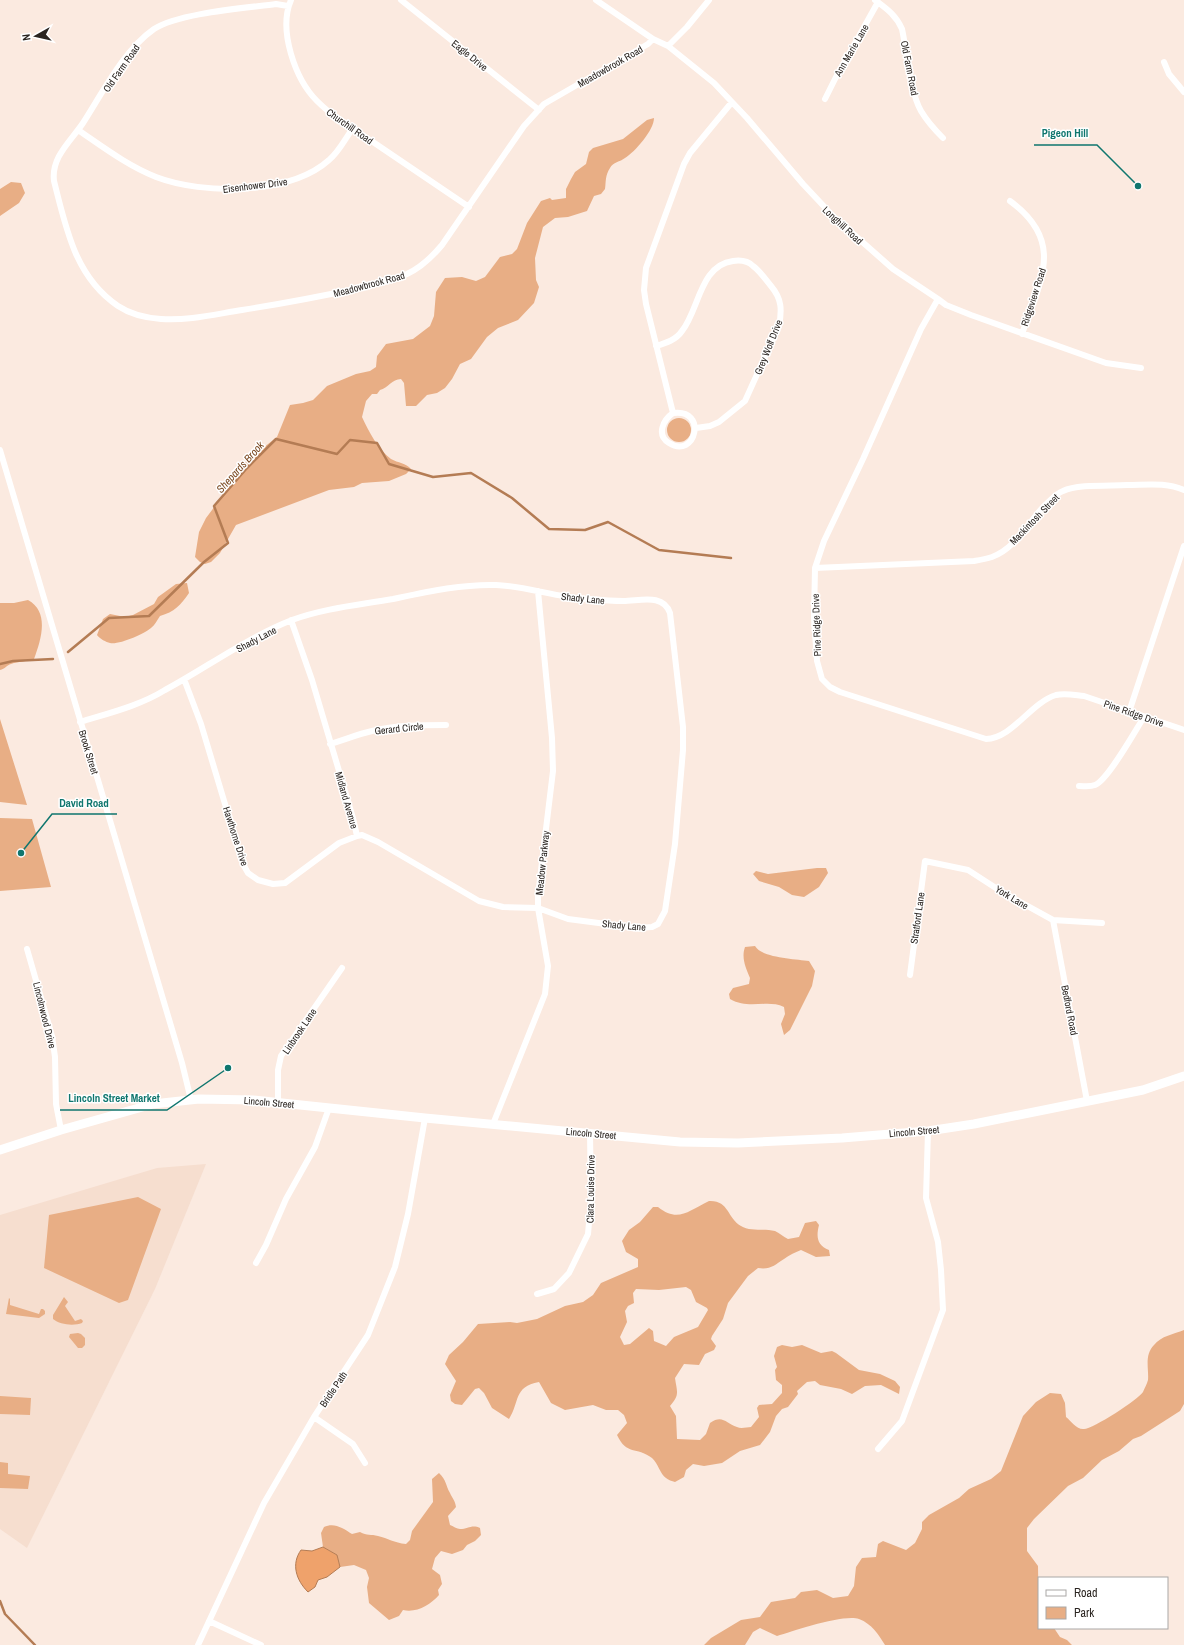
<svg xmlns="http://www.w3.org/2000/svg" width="1184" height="1645" font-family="'Archivo Narrow',sans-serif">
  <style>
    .built { fill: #f6decf }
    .green { fill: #e8ae85; fill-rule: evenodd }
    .water { fill: #efa26b; stroke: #b47c54 }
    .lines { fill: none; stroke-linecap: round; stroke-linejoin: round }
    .stream { stroke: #b47c54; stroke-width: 2.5 }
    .minor { stroke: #fff; stroke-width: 6 }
    .secondary { stroke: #fff; stroke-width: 9 }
    .labels { text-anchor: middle; stroke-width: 3; stroke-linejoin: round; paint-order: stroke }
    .street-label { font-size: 10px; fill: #2a2420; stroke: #fff }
    .water-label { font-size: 11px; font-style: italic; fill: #79471f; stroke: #fff }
    .leader { fill: none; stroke: #0f766e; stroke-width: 1.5 }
    .callout-dot { fill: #0f766e; stroke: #fff; stroke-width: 1.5 }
    .callout-label { font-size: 11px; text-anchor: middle; font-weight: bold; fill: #0f766e; stroke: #fff; stroke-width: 3; stroke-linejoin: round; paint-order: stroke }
  </style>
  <rect width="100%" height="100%" fill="#fbeae0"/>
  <!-- built -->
  <path class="built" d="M 206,1164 L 155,1289 L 27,1548 L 0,1529 L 0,1215 L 157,1168 Z"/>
  <!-- green -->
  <path class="green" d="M 654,118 C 654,130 635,152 625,158 C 620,162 613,162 610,168 C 605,176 606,181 605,189 L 601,194 L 594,196 L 587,211 L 568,217 L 555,218 L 543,227 L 535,258 L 536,280 L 539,287 L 534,303 L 518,320 L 498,328 L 487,337 L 471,359 L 460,364 L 452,379 L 445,388 L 437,393 L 427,395 L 416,406 L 406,406 L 404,383 L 401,379 C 392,379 388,388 380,390 L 377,394 L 372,394 L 366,401 L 362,417 C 369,432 378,449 391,459 C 398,463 406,463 411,469 L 406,474 L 389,481 L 362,483 L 354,487 L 329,490 L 236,525 L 220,553 L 211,562 L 205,564 L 200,562 L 195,557 L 199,532 L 206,518 L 230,486 L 245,462 L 277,437 L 290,405 L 303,403 L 313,400 L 327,386 L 356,374 L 370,371 L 376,367 L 377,356 L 386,344 L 413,339 L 430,326 L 434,316 L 436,292 L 445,278 L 462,277 L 476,281 L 485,277 L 500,257 L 512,254 L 517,249 L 527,223 L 541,201 L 550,198 L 552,200 L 566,198 L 566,189 L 571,179 L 575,172 L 586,164 L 589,152 L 593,148 L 623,139 L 647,120 Z
    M 11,182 L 21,183 L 25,193 L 19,203 L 0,216 L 0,189 Z
    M667 430a12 12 0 1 1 24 0a12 12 0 1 1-24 0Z
    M 187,583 L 189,593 C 181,605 174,612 160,616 C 157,620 155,625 151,628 C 144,634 119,645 110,643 C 106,642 100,639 97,635 L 103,619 L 110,614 L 125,617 L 133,615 L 154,604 L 158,597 L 176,584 Z
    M 28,600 C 50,612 41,640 34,659 C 26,662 19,661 11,664 C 7,665 5,669 0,670 L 0,603 L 14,603 Z
    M 0,719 L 27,805 L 0,802 Z
    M 0,818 L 32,819 L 51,887 L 0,891 Z
    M 817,868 L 826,868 L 828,873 L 819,887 L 804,897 L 792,895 L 779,887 L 759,881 L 753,874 L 756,871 L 768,874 Z
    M 755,946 C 762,958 795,959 809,961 L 815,971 L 812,986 L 790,1030 L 784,1035 L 781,1024 L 785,1014 L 784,1007 C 767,999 749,1010 730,999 L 729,994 L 733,988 L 749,984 L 750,978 C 746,968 741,958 745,947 Z
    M 138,1197 L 161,1209 L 128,1300 L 119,1303 L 44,1268 L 49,1215 Z
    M 709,1201 C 729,1200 727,1218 741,1226 C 750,1232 765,1228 775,1231 C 779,1233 784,1237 788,1239 L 799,1237 L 805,1223 L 816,1221 L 819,1225 C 816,1237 817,1245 829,1250 L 830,1256 L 816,1257 L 801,1250 C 796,1252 789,1255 784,1259 C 775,1265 770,1270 758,1268 L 748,1276 L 728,1303 L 723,1319 L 712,1336 L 711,1339 L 716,1346 L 714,1350 L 705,1354 L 699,1365 L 684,1364 L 675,1378 C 677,1392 680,1395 670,1406 L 676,1416 L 677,1439 L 700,1440 L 706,1434 L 710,1423 C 723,1414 726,1424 737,1427 C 741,1429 747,1427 751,1427 L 759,1417 L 757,1408 L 759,1405 L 772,1404 L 782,1393 L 782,1385 L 776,1380 L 775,1370 L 777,1367 L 774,1356 L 777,1347 L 782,1345 L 792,1347 L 802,1345 L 821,1353 L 832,1351 L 836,1353 L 859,1370 L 880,1374 L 895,1381 L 900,1387 L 899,1394 L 881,1385 L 865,1386 L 852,1394 L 841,1389 L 820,1385 L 815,1381 L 807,1382 L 797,1391 L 798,1394 L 788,1407 L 782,1409 L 776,1416 L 770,1432 L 760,1445 L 740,1451 L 722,1463 L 704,1466 L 693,1464 L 686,1470 L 684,1477 L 675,1482 C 672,1481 668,1480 666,1478 C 660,1474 658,1463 652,1458 C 636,1446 627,1456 617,1435 L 627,1423 L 624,1415 L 618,1410 L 606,1410 L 593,1405 L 565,1410 L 551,1403 L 539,1382 C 513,1387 520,1402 509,1419 L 492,1408 L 484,1393 L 479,1388 L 475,1389 L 462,1405 L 455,1404 L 451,1401 L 450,1395 L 456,1381 L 445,1364 L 449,1355 L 463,1342 L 478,1324 L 510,1322 L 517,1323 L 537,1319 L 565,1306 L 583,1302 L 593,1295 L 601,1283 L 638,1267 L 638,1259 L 626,1252 L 622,1241 L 629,1230 L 640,1222 L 653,1207 L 658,1207 C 678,1223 688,1211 709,1201 ZM 686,1287 L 691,1290 L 696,1302 L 707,1308 L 708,1310 L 698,1327 L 674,1337 L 666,1346 L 654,1341 L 653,1331 L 649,1328 L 630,1344 L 624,1345 L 620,1337 L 627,1322 L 625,1311 L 628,1306 L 634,1303 L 633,1293 L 636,1289 L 659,1290 Z
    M 64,1297 L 68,1302 L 65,1306 L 75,1321 L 81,1319 L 83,1321 L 82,1323 C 74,1326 60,1325 53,1319 L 53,1315 Z
    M 9,1298 L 10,1299 L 10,1305 L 39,1314 L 41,1309 L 43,1309 L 45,1311 L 45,1314 L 39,1318 L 6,1314 Z
    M 1184,1330 L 1184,1404 L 1180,1411 L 1141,1436 L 1133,1439 L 1119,1451 L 1102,1460 L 1083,1478 L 1068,1486 L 1034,1519 L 1027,1528 L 1027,1551 L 1038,1566 L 1039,1628 L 1054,1628 L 1060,1637 L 1067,1640 L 1072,1645 L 885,1645 C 878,1634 872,1624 859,1619 C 843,1614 794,1631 777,1636 L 760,1628 L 753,1632 L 745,1645 L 704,1645 L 711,1638 L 741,1620 L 760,1617 L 771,1602 L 795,1598 L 801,1592 L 817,1590 L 833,1598 L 848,1596 L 854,1586 L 856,1567 L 862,1558 L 876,1557 L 878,1544 L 883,1541 L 906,1550 L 915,1543 L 922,1529 L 922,1522 L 929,1515 L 959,1498 L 969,1489 L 991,1479 L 1001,1471 L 1023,1416 L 1036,1402 L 1050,1393 L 1061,1394 L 1065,1403 L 1066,1417 C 1071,1421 1077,1430 1084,1429 C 1093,1429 1139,1399 1143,1392 C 1144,1389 1147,1384 1148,1380 C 1149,1369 1144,1355 1154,1345 C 1161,1336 1174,1334 1184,1330 Z
    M 78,1333 L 81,1334 L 85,1338 L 85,1345 L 82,1348 L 78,1348 L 69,1337 L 70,1334 Z
    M 0,1396 L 31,1398 L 30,1415 L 0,1414 Z
    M 0,1462 L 8,1463 L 8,1474 L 30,1476 L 28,1489 L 0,1488 Z
    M 439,1473 C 447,1481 445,1484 450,1493 C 452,1498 455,1500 456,1507 L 448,1516 L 450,1525 C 453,1526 457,1529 460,1529 C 468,1529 472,1524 480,1528 L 481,1535 L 475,1541 L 467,1545 L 463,1550 L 452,1554 L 441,1551 L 435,1558 L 432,1569 L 440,1575 L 442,1584 L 438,1590 L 439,1595 C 430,1605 417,1613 403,1610 L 399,1616 L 389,1620 L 369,1603 L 367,1587 L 369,1578 L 366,1570 L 354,1565 L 340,1567 L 337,1555 L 323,1547 L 321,1533 L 324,1527 C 334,1522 343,1528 352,1534 L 360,1532 C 367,1536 371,1534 378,1536 C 388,1538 394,1543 406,1544 L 410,1540 L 412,1531 L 433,1502 L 432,1479 Z"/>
  <!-- water -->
  <path class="water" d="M 323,1547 L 337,1555 L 340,1567 L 327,1577 L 318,1580 L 315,1587 L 308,1592 C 296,1580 291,1564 301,1550 L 312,1551 Z"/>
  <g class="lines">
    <!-- stream -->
    <path class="stream" d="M 68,652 L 109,618 L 149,616 L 204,562 L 228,543 L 214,506 L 247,468 L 276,439 L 337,454 L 350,440 L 377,443 L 389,464 L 433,477 L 471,473 L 512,498 L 549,529 L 585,530 L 608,522 L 659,550 L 731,558
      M 0,664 L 13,661 L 53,659
      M 0,1601 L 5,1614 L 35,1645"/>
    <!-- minor -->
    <path class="minor" d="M 291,0 C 278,30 295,79 317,101 C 333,117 354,130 373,142 C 405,164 437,185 469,207
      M 401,0 L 539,110
      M 596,0 L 653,39 L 668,46 L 714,83 L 747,118 L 803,184 L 833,216 L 893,269 L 938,299 L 946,305 L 971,315 L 1106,363 L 1141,368
      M 875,0 C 887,9 896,15 902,29 C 907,52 910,92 921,111 C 927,121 935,130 943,138
      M 288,6 L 276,4 C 246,8 178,13 154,29 C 124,50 103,92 83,123 C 71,141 51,157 54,181 C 66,228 75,277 118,306 C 130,314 147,318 161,319 C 188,321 216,314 242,310 C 280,304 318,297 355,289 C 373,285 391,281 407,274 C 422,267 432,257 442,245 L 524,126 L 544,104 L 648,44 L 653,39
      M 668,46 L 687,27 L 709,0
      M 1164,62 L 1169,74 L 1184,92
      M 825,99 L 835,79 L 878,2
      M 78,130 C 103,147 128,166 156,177 C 203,195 290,195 329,160 C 339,152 345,139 353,128
      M 1010,201 C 1066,242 1040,281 1022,334
      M 938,299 L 921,329 L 863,459 L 824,541 L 815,568 L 814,618 L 817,661 L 822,679 L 830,687 L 840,692 L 986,739 C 1013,738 1030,703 1056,695 C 1065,693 1074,695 1084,696 L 1184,730
      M 656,346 C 666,343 676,340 682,331 C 699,310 700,265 733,261 C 740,260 748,261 753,266 C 760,271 766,280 771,286 C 782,299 782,310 779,326 L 745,401 L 719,422 L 710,426 L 696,428
      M 673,413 C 708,408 696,460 669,443 C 656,435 663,420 673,413 L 646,304 L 644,290 L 646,268 L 684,164 L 690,153 L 732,102
      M 0,450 L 182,1063 L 191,1100
      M 815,568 L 974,561 C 980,560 986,559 992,557 C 1015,549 1028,523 1044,506 C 1050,501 1055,494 1063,491 C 1077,484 1110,486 1127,485 C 1146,485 1166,482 1184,490
      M 184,679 L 201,724 L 243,864 L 248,873 L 258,880 L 273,884 L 285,883 L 339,843 L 357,836
      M 1129,712 L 1184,546
      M 80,722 C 109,713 139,706 165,690 C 206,668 248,637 292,620 C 325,608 359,605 393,599 C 426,592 461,584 496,585 C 527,586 557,598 589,599 C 600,600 612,601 623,601 C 640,601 663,593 670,613 L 683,727 L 683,750 L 675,844 L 665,911 L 658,924 L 652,927 L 637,928 L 568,919 L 538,908 L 503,907 L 479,901 L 378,842 L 362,835 L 357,836 L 353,818 L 312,680 L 291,620
      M 330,744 C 344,740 358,734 372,731 C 396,725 421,725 446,725
      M 1079,786 C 1085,786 1090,787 1095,785 C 1108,780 1135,731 1144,717
      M 1053,920 L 1087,1101
      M 27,949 L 52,1036 L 55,1057 L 56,1104 L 61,1130
      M 910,975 L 925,861 L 968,870 L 1002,892 L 1053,920 L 1102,923
      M 278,1102 L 278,1070 L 281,1056 L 342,968
      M 493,1124 L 545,994 L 548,966 L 538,908 L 538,895 L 553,771 L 552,738 L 538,591
      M 256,1263 L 266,1245 L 286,1199 L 315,1147 L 329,1108
      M 537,1294 L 554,1289 L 569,1273 L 588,1234 L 591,1200 L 590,1133
      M 314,1417 L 353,1444 L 365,1463
      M 878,1449 L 902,1421 L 943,1310 L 941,1270 L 938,1242 L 926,1198 L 928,1131
      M 209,1621 L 261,1645
      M 198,1645 L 264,1503 L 314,1417 L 368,1335 L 395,1267 L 408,1214 L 425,1118"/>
    <!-- secondary -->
    <path class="secondary" d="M 0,1150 L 61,1130 L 153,1104 L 199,1099 L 253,1100 L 425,1118 L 680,1142 L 738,1143 L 842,1138 L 928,1131 L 974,1124 L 1143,1090 L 1184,1076"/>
  </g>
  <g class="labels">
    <!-- street labels -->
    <g class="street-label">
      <text transform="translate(851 50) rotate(-60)" y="4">Ann Marie Lane</text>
      <text transform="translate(470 55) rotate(39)" y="4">Eagle Drive</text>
      <text transform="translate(610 66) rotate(-30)" y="4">Meadowbrook Road</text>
      <text transform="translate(121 68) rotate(-55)" y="4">Old Farm Road</text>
      <text transform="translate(910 68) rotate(79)" y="4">Old Farm Road</text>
      <text transform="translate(350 126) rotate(35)" y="4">Churchill Road</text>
      <text transform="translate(255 185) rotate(-7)" y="4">Eisenhower Drive</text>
      <text transform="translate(843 225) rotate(43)" y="4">Longhill Road</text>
      <text transform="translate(369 284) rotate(-15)" y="4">Meadowbrook Road</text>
      <text transform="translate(1033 297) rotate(-72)" y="4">Ridgeview Road</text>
      <text transform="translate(768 347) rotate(-68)" y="4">Grey Wolf Drive</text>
      <text transform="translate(1034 519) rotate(-46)" y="4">Mackintosh Street</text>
      <text transform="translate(583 598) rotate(6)" y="4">Shady Lane</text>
      <text transform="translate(816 625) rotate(-92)" y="4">Pine Ridge Drive</text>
      <text transform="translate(256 639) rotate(-28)" y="4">Shady Lane</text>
      <text transform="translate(1134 713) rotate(19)" y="4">Pine Ridge Drive</text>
      <text transform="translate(399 728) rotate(-6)" y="4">Gerard Circle</text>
      <text transform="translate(89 752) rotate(73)" y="4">Brook Street</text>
      <text transform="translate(347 800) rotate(74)" y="4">Midland Avenue</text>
      <text transform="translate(236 836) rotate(72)" y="4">Hawthorne Drive</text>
      <text transform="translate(542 863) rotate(-84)" y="4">Meadow Parkway</text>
      <text transform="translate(1012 897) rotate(31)" y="4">York Lane</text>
      <text transform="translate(917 918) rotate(-82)" y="4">Stratford Lane</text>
      <text transform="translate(624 925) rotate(5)" y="4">Shady Lane</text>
      <text transform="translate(1070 1010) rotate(79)" y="4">Bedford Road</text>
      <text transform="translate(45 1015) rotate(76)" y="4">Lincolnwood Drive</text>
      <text transform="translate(299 1031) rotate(-56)" y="4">Linbrook Lane</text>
      <text transform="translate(269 1102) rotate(5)" y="4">Lincoln Street</text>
      <text transform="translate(914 1131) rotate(-5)" y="4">Lincoln Street</text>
      <text transform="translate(591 1133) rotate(5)" y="4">Lincoln Street</text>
      <text transform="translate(590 1189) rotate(-89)" y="4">Clara Louise Drive</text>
      <text transform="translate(333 1389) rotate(-56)" y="4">Bridle Path</text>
    </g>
    <!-- water labels -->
    <g class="water-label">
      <text transform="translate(240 467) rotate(-48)" y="4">Shepards Brook</text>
    </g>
  </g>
  <!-- callouts -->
  <path class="leader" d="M1138 186L1097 145H1034M21 853L52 814H117M228 1068L167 1110H60"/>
  <g class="callout-dot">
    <circle cx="1138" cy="186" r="4"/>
    <circle cx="21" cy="853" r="4"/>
    <circle cx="228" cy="1068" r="4"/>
  </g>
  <g class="callout-label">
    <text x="1065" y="137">Pigeon Hill</text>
    <text x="84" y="807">David Road</text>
    <text x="114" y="1102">Lincoln Street Market</text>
  </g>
  <!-- legend -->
  <rect x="1038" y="1577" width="130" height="52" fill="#ffffff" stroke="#aaa7a6"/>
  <rect x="1046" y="1590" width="20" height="6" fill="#ffffff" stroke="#aaa7a6"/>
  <text x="1074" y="1597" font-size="12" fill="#2a2420">Road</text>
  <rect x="1046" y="1607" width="20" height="12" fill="#e8ae85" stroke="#aaa7a6"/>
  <text x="1074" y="1617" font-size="12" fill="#2a2420">Park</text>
  <!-- north arrow -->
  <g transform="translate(36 36) rotate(262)" stroke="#ffffff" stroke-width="3" paint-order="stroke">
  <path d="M0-3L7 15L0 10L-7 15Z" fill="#2a2420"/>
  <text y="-6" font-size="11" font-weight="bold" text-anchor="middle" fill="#2a2420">N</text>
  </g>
</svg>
